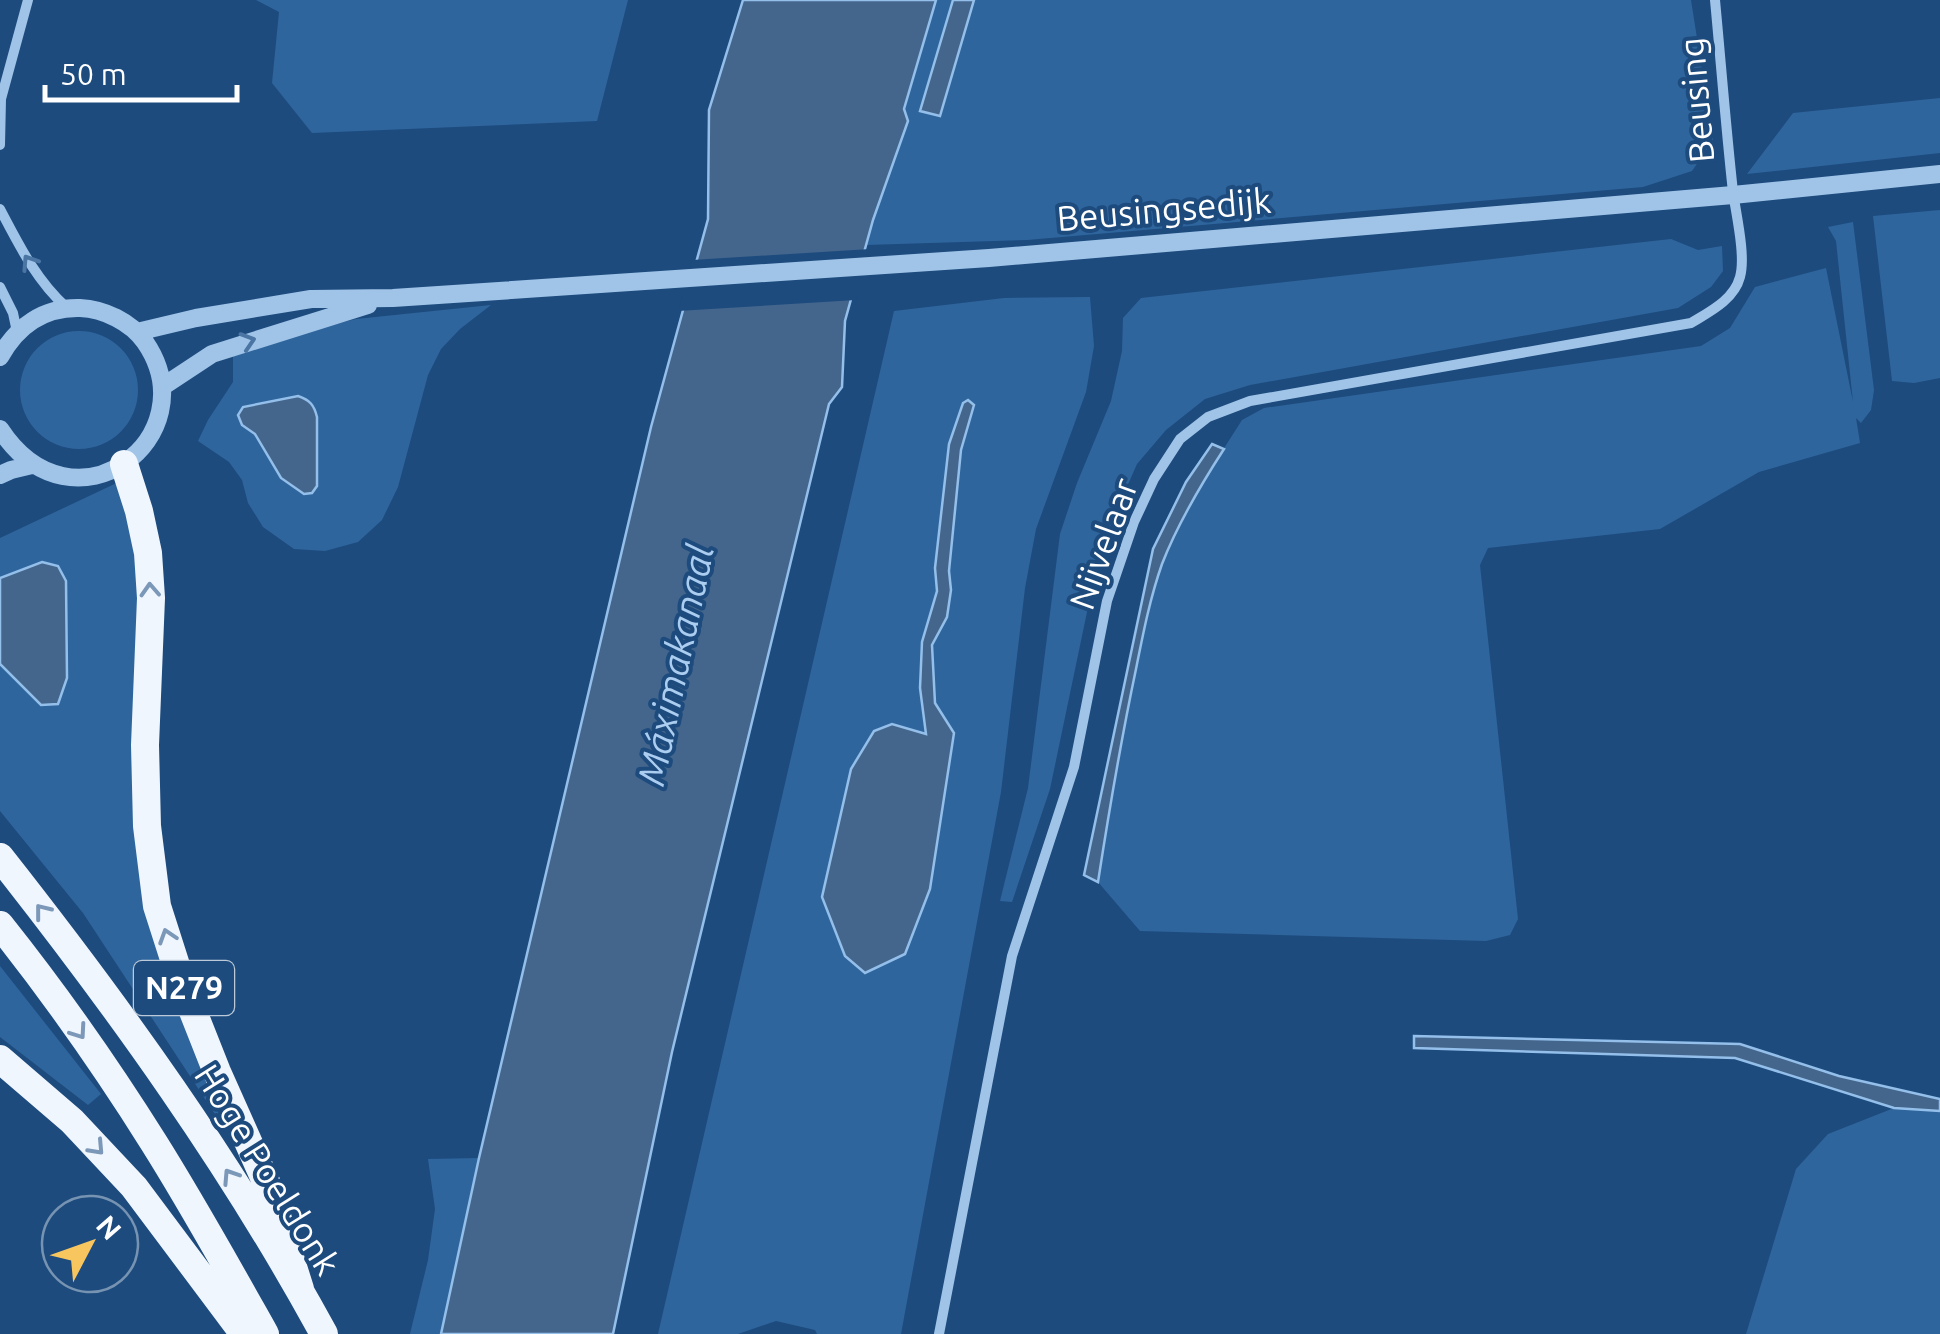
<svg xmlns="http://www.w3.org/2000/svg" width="1940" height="1334" font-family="Ubuntu,sans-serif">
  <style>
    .green { fill: #2f659d; fill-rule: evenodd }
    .water { fill: #44668c; stroke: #93bfea; stroke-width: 2.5 }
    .pier { fill: #1d4b7e }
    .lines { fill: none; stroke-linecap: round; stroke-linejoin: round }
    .minor { stroke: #a0c4e8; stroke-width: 10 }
    .tertiary { stroke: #a0c4e8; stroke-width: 18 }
    .trunk { stroke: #f0f6fe; stroke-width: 28 }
    .oneway { stroke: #4b75a3 }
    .oneway2 { stroke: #7c98b8 }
    .labels { text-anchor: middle; stroke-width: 8; stroke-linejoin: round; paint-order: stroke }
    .shield { fill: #1d4b7e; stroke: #bbc9d8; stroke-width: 2.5 }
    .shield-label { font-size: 32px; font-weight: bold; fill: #fff }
    .street-label { font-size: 35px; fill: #fff; stroke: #1d4b7e }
    .water-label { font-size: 38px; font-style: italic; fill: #abcdf0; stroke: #1d4b7e }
  </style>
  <rect width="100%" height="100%" fill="#1d4b7e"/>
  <!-- green -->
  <path class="green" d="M 256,0 L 628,0 L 597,121 L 312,133 L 272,83 L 279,12 Z
    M 936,0 L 953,0 L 920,110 L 940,116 L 974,0 L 1691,0 L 1713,140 L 1692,171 L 1643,187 L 1027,240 L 866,245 Z
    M 1940,98 L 1940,153 L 1747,174 L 1793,113 Z
    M 1940,210 L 1940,378 L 1914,383 L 1892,381 L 1873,216 Z
    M 1853,222 L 1874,390 L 1871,410 L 1861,423 L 1856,418 L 1860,443 L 1759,472 L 1660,529 L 1488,548 L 1480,565 L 1518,919 L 1510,935 L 1486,941 L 1140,931 L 1098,882 L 1120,741 L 1145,624 L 1161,567 L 1198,489 L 1242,420 L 1264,408 L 1701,346 L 1730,328 L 1755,287 L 1826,268 L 1853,402 L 1836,241 L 1828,227 Z
    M 1671,239 L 1698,250 L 1722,246 L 1723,271 L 1711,287 L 1678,308 L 1250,385 L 1205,399 L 1166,430 L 1137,464 L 1115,514 L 1091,593 L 1050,789 L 1012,902 L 1000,901 L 1028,788 L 1060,534 L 1077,483 L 1111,401 L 1122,351 L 1123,318 L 1141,298 Z
    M 1090,297 L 1094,346 L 1086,392 L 1036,529 L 1025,588 L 1001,792 L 901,1334 L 817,1334 L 815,1330 L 776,1321 L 738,1334 L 658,1334 L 894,311 L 1004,298 ZM 974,405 L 961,450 L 949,571 L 951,590 L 947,617 L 932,645 L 935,703 L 954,733 L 845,956 L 822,897 L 851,769 L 874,732 L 892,724 L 926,735 L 920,688 L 922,642 L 937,591 L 935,568 L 949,444 Z
    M 491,305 L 460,329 L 441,349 L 428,375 L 398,487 L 382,520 L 358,542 L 325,551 L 294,549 L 263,527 L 248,503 L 242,480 L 229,462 L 198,441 L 208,420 L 233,382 L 233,354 L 307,331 L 356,319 Z
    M20 390a59 59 0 1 1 118 0a59 59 0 1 1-118 0Z
    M 123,480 L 144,590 L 137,823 L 232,1127 L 226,1131 L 83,913 L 0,811 L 0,664 L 41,705 L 67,678 L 66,581 L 58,566 L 42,562 L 0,578 L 0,538 Z
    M 0,966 L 101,1094 L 88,1105 L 0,1037 Z
    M 1894,1108 L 1940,1111 L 1940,1334 L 1746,1334 L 1796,1169 L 1828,1134 Z
    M 479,1158 L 441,1334 L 410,1334 L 428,1260 L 435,1209 L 428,1159 Z"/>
  <!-- water -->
  <path class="water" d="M 743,0 L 936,0 L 904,109 L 908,121 L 873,220 L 845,321 L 842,387 L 829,404 L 672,1052 L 613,1334 L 441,1334 L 479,1158 L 651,427 L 708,219 L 709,110 Z
    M 953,0 L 974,0 L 940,116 L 920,111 Z
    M 298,396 C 310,400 314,405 317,417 L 317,486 L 312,493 L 304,494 L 281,478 L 255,434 L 242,425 L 238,415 L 243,407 Z
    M 968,400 L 974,405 L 961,450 L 949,571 L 951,590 L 947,617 L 932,645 L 935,703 L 954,733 L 930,889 L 905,954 L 865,973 L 845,956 L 822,897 L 851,769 L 874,731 L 892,724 L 926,734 L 920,688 L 922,642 L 937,591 L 935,568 L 949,444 L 963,403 Z
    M 1212,444 L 1224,449 C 1200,486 1178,523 1162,564 C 1150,598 1143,634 1136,669 C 1121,740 1109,811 1098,882 L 1084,875 L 1153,549 L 1186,482 Z
    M 42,562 L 58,566 L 66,581 L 67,678 L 58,704 L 41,705 L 0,664 L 0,578 Z
    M 1414,1036 L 1740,1044 L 1839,1076 L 1940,1099 L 1940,1111 L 1894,1108 L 1735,1058 L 1414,1048 Z"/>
  <!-- pier -->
  <path class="pier" d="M 870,249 L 856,300 L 678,311 L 692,260 Z"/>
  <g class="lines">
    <!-- minor -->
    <path class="minor" d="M 0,145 L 1,99 L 28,0
      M 0,209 C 19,245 36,280 66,307
      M 0,287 L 13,313 L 17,332
      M 939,1334 L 1012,956 L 1074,767 L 1107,601 L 1134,522 L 1154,479 L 1180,439 L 1208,417 L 1250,401 L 1691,323 C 1709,312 1734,300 1740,277 C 1746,256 1736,214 1733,192 C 1726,128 1721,64 1715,0"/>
    <!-- tertiary -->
    <path class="tertiary" d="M 137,332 L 196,318 L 311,299 L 393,298 L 989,258 L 1733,195 L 1940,174
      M 0,357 C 17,326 44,307 80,308 C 104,309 131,322 145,342 C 210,437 73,541 0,429
      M 162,387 L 212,354 L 368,305
      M 0,475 L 11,470 L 32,465"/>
    <!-- trunk -->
    <path class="trunk" d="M 124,464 L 139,511 L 148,553 L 151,598 L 145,745 L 147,826 L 157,906 L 181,981 L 217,1072 L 267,1184 L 300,1289
      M 0,857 C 119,1008 232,1165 324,1334
      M 0,925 C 55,994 107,1068 154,1143 C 193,1205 229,1270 265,1334
      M 0,1059 L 72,1121 L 134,1187 L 244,1334"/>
  </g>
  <!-- one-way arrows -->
  <defs><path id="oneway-chevron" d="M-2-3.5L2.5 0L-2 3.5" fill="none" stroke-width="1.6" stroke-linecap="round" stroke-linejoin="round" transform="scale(2.5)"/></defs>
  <g class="oneway">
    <use href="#oneway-chevron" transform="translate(29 262) rotate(-123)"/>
    <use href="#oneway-chevron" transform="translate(248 341) rotate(-18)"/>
  </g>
  <g class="oneway2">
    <use href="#oneway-chevron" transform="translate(150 590) rotate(-93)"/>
    <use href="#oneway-chevron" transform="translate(42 911) rotate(-128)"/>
    <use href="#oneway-chevron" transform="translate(167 936) rotate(-108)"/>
    <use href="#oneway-chevron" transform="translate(79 1032) rotate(55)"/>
    <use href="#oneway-chevron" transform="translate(97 1148) rotate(47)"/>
    <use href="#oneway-chevron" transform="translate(230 1176) rotate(-123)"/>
  </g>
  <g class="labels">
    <!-- shield labels -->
    <rect class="shield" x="134" y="961" width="100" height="54" rx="8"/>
    <g class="shield-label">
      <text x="184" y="999">N279</text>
    </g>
    <!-- street labels -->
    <g class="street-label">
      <text transform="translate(1697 100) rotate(-95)" y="12">Beusing</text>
      <text transform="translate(1164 210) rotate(-5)" y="12">Beusingsedijk</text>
      <text transform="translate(1104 544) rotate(-70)" y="12">Nijvelaar</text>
      <text transform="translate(267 1170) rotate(58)" y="12">Hoge Poeldonk</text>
    </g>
    <!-- water labels -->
    <g class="water-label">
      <text transform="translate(676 665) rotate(-78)" y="13">Máximakanaal</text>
    </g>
  </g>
  <!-- north arrow -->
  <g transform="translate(90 1244) rotate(49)"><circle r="48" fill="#1d4b7e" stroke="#7793b2" stroke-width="2.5"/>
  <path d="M0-8L18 38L0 25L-18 38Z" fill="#f8c65e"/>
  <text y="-15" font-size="28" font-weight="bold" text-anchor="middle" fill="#ffffff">N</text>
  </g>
  <!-- scale -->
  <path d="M45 85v15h192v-15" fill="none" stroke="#ffffff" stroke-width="5"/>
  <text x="60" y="85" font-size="30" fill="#ffffff" stroke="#1d4b7e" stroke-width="8" paint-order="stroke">50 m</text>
</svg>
